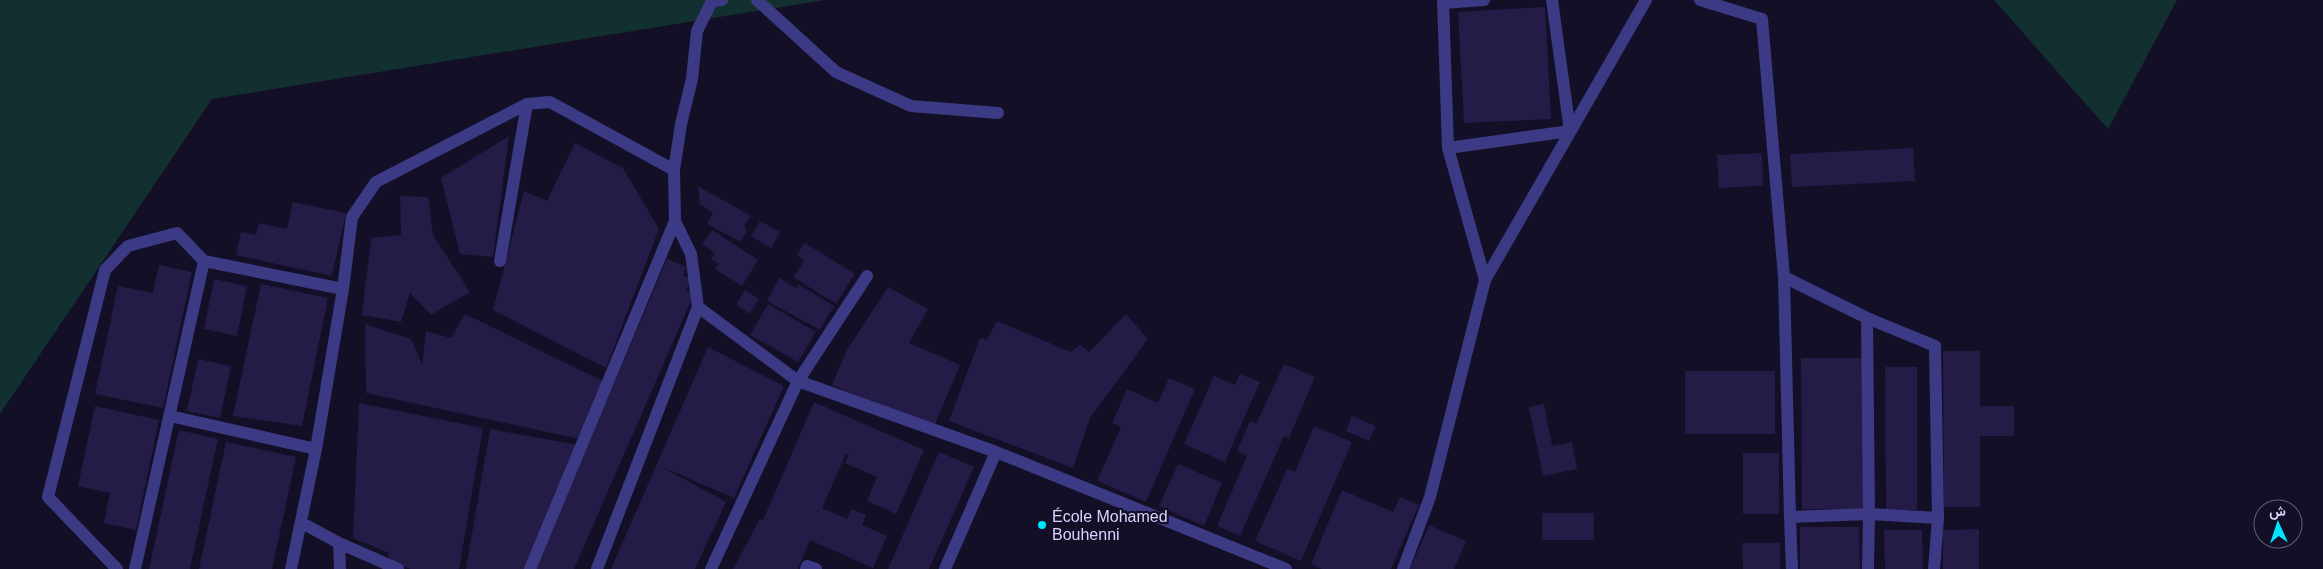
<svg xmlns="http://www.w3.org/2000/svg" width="2323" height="569" font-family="Helvetica,Vazirmatn,sans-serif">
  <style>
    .green { fill: #12302f }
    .building { fill: #241b47 }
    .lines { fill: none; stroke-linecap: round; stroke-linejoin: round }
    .minor { stroke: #3d3a85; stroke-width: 12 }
    .poi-dot { fill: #00e5ff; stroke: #130f26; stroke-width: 2 }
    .labels { text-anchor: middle; stroke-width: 4.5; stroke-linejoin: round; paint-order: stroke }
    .poi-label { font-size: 16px; fill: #d9d4ff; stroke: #130f26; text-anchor: start }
  </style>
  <rect width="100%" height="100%" fill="#130f26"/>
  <!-- green -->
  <path class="green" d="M 0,0 L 825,0 L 212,99 L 0,414 Z
    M 1994,0 L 2177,0 L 2108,129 Z"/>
  <!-- building -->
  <path class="building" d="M 1545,7 L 1551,119 L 1464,123 L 1458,12 Z
    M 509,136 L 493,257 L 460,254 L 441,178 Z
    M 575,143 L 623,168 L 659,229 L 606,368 L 493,310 L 524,191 L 547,201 Z
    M 1913,148 L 1915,181 L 1792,187 L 1790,154 Z
    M 1762,153 L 1763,186 L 1719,188 L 1717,155 Z
    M 698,186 L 751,216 L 744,226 L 747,232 L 741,242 L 707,224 L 713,213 L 700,204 Z
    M 400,196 L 428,197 L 433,235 L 470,292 L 431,315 L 410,293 L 401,322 L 362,315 L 371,238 L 401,235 Z
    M 293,202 L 346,213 L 332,276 L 236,255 L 241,232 L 256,235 L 259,223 L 287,229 Z
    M 760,221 L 780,232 L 771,248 L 751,236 Z
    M 712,230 L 758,260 L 742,286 L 715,269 L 719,264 L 711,259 L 715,253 L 702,244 Z
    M 805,243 L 855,274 L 836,304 L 793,277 L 804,261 L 797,254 Z
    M 667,259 L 686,267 L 683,275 L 691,279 L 686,290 L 694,294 L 574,569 L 535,569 Z
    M 159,265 L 192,272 L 163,408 L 95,394 L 118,286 L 153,293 Z
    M 779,278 L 796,288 L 798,284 L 834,306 L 820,330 L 767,301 Z
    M 214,279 L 247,286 L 237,336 L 204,329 Z
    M 261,284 L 328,298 L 302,426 L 233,416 Z
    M 888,287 L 928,309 L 909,343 L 960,365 L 933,429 L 832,385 L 847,350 Z
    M 745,290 L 759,299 L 750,314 L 736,305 Z
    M 768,304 L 816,332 L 798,362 L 750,335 Z
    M 465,314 L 603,381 L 580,439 L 366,393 L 365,324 L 411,339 L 422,364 L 426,331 L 451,338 Z
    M 1126,314 L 1148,339 L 1090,418 L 1073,468 L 949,421 L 980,338 L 987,340 L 997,321 L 1071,352 L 1080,345 L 1089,352 Z
    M 708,347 L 784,386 L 734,498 L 660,466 L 726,502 L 695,569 L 611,569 Z
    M 1943,351 L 1980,351 L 1980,406 L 2014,406 L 2014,436 L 1980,436 L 1980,507 L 1944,507 Z
    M 1801,358 L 1864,358 L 1864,509 L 1802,509 Z
    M 198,359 L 231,366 L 220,418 L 187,411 Z
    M 1284,364 L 1315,377 L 1289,438 L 1284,436 L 1240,536 L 1217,526 L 1247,456 L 1237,451 L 1250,421 L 1256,424 Z
    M 1885,367 L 1917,367 L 1917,510 L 1886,510 Z
    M 1685,371 L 1775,371 L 1775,434 L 1685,434 Z
    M 1240,374 L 1260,382 L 1225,462 L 1184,444 L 1214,376 L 1235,385 Z
    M 1169,378 L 1195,389 L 1146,502 L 1097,481 L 1121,427 L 1112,423 L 1127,389 L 1158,403 Z
    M 814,402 L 924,450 L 896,514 L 867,501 L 877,477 L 845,463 L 849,455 L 846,454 L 822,508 L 847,519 L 851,509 L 866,515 L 862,525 L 887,536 L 873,568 L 810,540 L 798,569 L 733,569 L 760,519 L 763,520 Z
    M 359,403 L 483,428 L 459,569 L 411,569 L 388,561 L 389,553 L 353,538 Z
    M 1544,404 L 1552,446 L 1572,442 L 1577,469 L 1543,476 L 1529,407 Z
    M 95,406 L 159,420 L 136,530 L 104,523 L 110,493 L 78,486 Z
    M 1352,416 L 1376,426 L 1369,441 L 1346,431 Z
    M 1314,426 L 1352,442 L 1301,561 L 1255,541 L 1287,469 L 1295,472 Z
    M 490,429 L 578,445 L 526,569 L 466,569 Z
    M 179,430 L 218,439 L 190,569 L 149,569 Z
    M 226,442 L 296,457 L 272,569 L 199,569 Z
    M 939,452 L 974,467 L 929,569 L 888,569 Z
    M 1743,453 L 1779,453 L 1779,514 L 1743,514 Z
    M 1178,464 L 1222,483 L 1204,526 L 1159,506 Z
    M 1342,490 L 1393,512 L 1400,497 L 1419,505 L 1391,569 L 1322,569 L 1311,564 Z
    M 1542,513 L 1594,513 L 1594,540 L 1542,540 Z
    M 1429,525 L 1466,541 L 1454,569 L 1410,569 Z
    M 1800,527 L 1859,527 L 1860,569 L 1800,569 Z
    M 1979,529 L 1979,569 L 1943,569 L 1943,530 Z
    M 1884,530 L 1922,530 L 1923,569 L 1885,569 Z
    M 1742,543 L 1780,543 L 1780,569 L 1743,569 Z"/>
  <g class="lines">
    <!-- minor -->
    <path class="minor" d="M 757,0 L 836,72 L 911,106 L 998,113
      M 1443,0 L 1448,148 L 1485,280
      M 1700,0 L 1762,19 L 1784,277 L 1790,517
      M 1443,3 L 1484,0
      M 1448,148 L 1570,131 L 1552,0
      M 674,170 L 681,124 L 692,79 L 697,31 L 712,1 L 722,0
      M 500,261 L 527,104
      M 1784,277 L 1867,318 L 1935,346 L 1938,518 L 1934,569
      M 1867,318 L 1869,514 L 1868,569
      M 170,416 L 316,449
      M 302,523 L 339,543 L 398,569
      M 339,543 L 340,569
      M 117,569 L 48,497 L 105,270 L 128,246 L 177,233 L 204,261 L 343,289
      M 135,569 L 204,261
      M 291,569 L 316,449 L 343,289 L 352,217 L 376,182 L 527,104 L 550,102 L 674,170 L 675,221 L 691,254 L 698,307 L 798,381 L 996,452 L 1286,569
      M 530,569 L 675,221
      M 597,569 L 698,307
      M 711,569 L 798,381 L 867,276
      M 806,569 L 807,566 L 816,569
      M 945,569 L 996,452
      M 1403,569 L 1430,497 L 1485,280 L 1646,0
      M 1792,569 L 1790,517 L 1869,514 L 1938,518"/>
  </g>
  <!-- markers -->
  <circle class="poi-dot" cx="1042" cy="525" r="5"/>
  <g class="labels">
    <!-- poi labels -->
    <g class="poi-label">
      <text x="1052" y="522">École Mohamed<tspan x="1052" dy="18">Bouhenni</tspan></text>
    </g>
  </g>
  <!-- north arrow -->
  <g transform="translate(2278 524) rotate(357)"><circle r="24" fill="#130f26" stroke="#625e7d"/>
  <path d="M0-4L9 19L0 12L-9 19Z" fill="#00e5ff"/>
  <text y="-8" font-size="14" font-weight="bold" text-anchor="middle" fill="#d9d4ff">ش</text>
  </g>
</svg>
